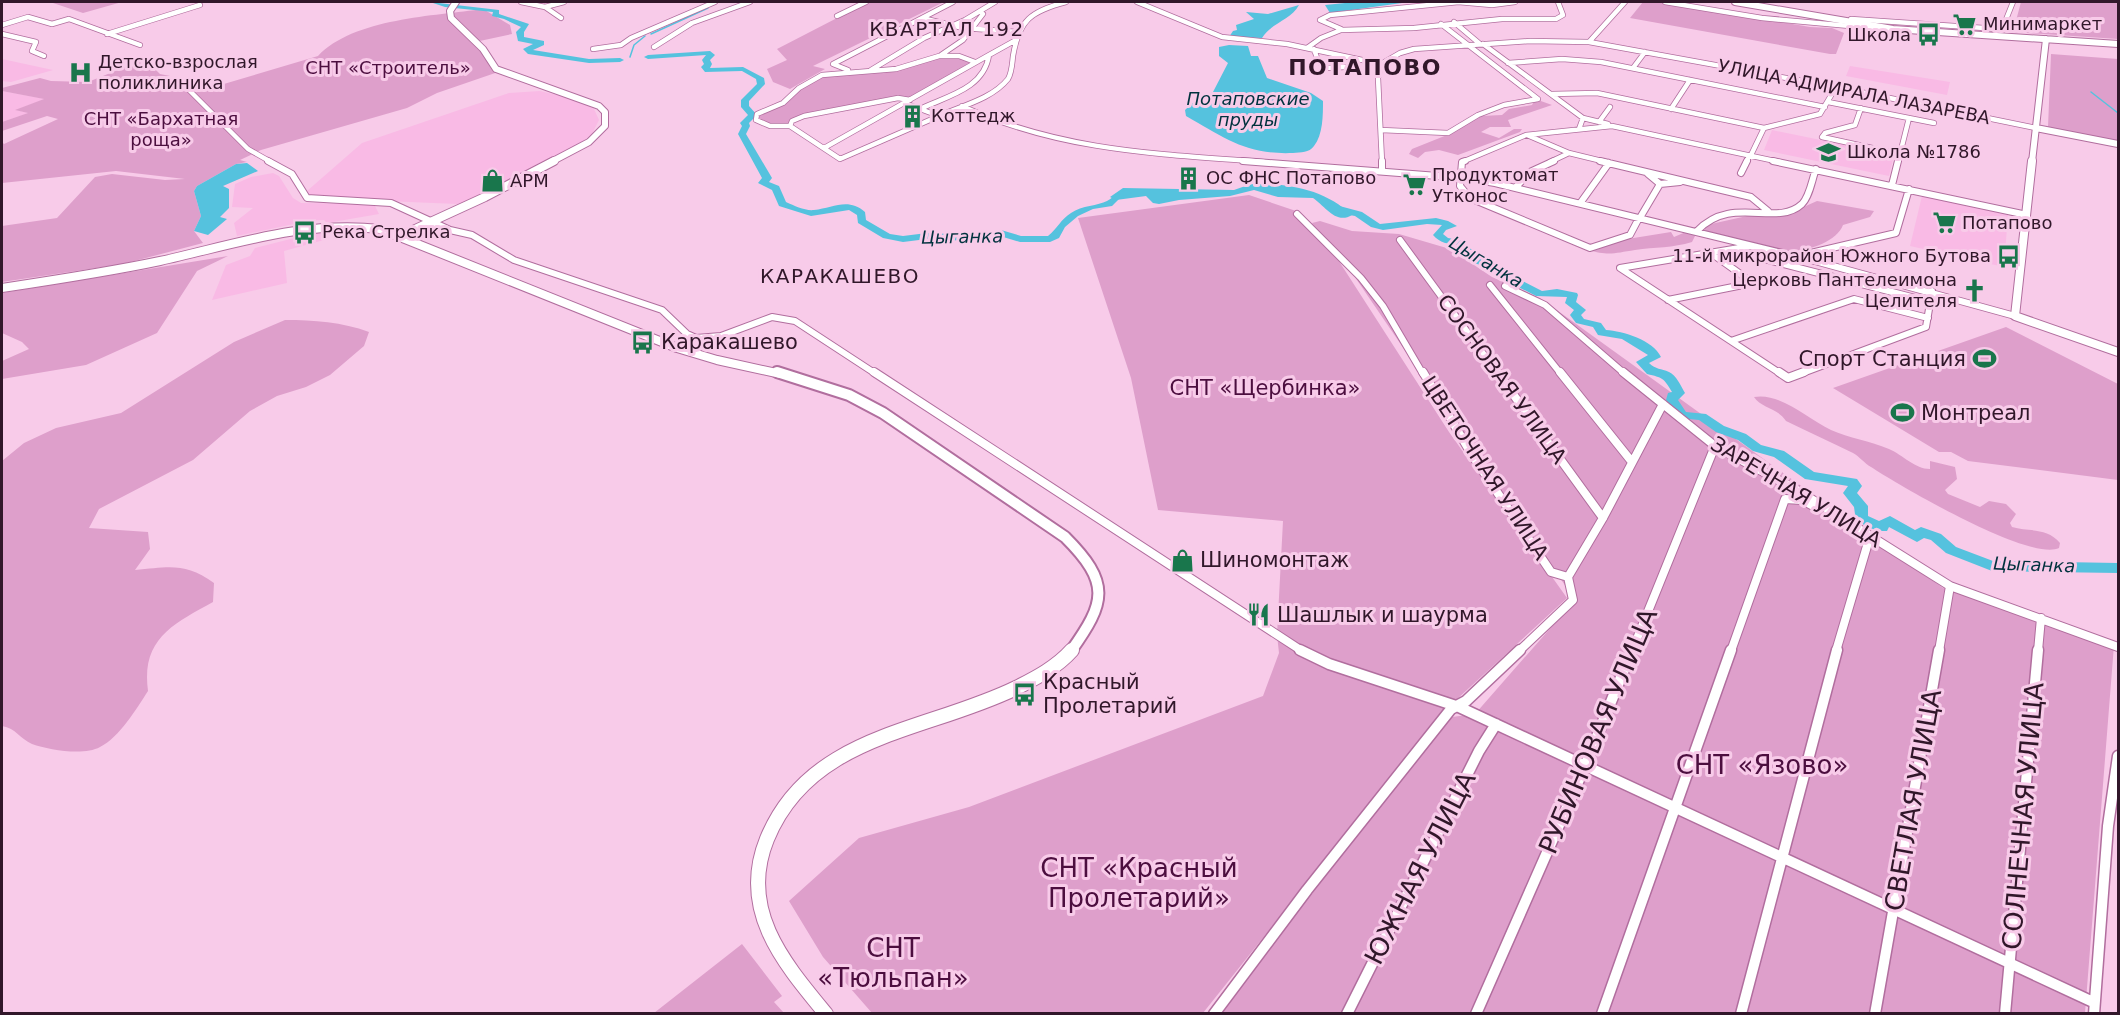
<svg xmlns="http://www.w3.org/2000/svg" width="2120" height="1015" font-family="'DejaVu Sans',sans-serif">
  <style>
    .built { fill: #f9bae5 }
    .green { fill: #de9fcb }
    .water { fill: #55c2de }
    .lines { fill: none; stroke-linecap: round; stroke-linejoin: round }
    .stream { stroke: #55c2de; stroke-width: 1.5 }
    .river { fill: #55c2de; fill-rule: evenodd }
    .street-far3-casing { stroke: #b16e9e; stroke-width: 6 }
    .street-far2-casing { stroke: #b16e9e; stroke-width: 8 }
    .street-far1-casing { stroke: #b16e9e; stroke-width: 10 }
    .street-casing { stroke: #b16e9e; stroke-width: 13 }
    .secondary-far3-casing { stroke: #b16e9e; stroke-width: 8 }
    .secondary-far2-casing { stroke: #b16e9e; stroke-width: 10 }
    .secondary-far1-casing { stroke: #b16e9e; stroke-width: 14 }
    .secondary-casing { stroke: #b16e9e; stroke-width: 16 }
    .street-far3 { stroke: #fff; stroke-width: 4.5 }
    .street-far2 { stroke: #fff; stroke-width: 6 }
    .street-far1 { stroke: #fff; stroke-width: 8 }
    .street { stroke: #fff; stroke-width: 10 }
    .secondary-far3 { stroke: #fff; stroke-width: 6 }
    .secondary-far2 { stroke: #fff; stroke-width: 8 }
    .secondary-far1 { stroke: #fff; stroke-width: 10 }
    .secondary { stroke: #fff; stroke-width: 14 }
    .labels { text-anchor: middle; stroke-width: 6; stroke-linejoin: round; paint-order: stroke }
    .far-poi-label { font-size: 18px; fill: #31172a; stroke: #f8cbe9; text-anchor: start }
    .far-park-label { font-size: 18px; fill: #4c0e3f; stroke: #f8cbe9 }
    .far-street-label { font-size: 18px; fill: #31172a; stroke: #f8cbe9 }
    .far-water-label { font-size: 18px; font-style: italic; fill: #00323e; stroke: #f8cbe9 }
    .far-quarter-label { font-size: 20px; letter-spacing: 1.5px; fill: #31172a; stroke: #f8cbe9 }
    .poi-label { font-size: 21px; fill: #31172a; stroke: #f8cbe9; text-anchor: start }
    .street-label { font-size: 21px; fill: #31172a; stroke: #f8cbe9 }
    .park-label { font-size: 21px; fill: #4c0e3f; stroke: #f8cbe9 }
    .far-district-label { font-size: 22px; font-weight: bold; letter-spacing: 1.5px; fill: #31172a; stroke: #f8cbe9 }
    .near-street-label { font-size: 26px; fill: #31172a; stroke: #f8cbe9 }
    .near-park-label { font-size: 26px; fill: #4c0e3f; stroke: #f8cbe9 }
  </style>
  <rect width="100%" height="100%" fill="#f8cbe9"/>
  <!-- built -->
  <path class="built" d="M 2,59 L 53,70 L 11,82 L 2,81 Z
    M 1850,66 L 1950,82 L 1947,95 L 1846,76 Z
    M 2,91 L 45,99 L 16,110 L 29,113 L 2,122 Z
    M 540,91 L 574,99 L 594,109 L 599,120 L 592,134 L 577,146 L 475,200 L 458,204 L 310,198 L 307,191 L 362,143 L 509,93 Z
    M 1772,130 L 1894,155 L 1889,176 L 1764,150 Z
    M 273,173 L 279,176 L 293,198 L 301,203 L 374,204 L 379,214 L 327,223 L 324,220 L 308,221 L 237,236 L 234,223 L 253,208 L 232,207 L 235,184 L 251,177 Z
    M 1922,196 L 2008,215 L 2004,267 L 1910,246 Z
    M 322,231 L 324,240 L 284,251 L 287,283 L 212,300 L 226,265 L 250,256 L 255,248 Z"/>
  <!-- green -->
  <path class="green" d="M 50,2 L 122,2 L 83,13 Z
    M 868,2 L 944,2 L 813,66 L 825,69 L 790,89 L 773,82 L 767,69 L 787,60 L 777,49 Z
    M 1643,2 L 1662,2 L 1810,27 L 1832,28 L 1844,33 L 1836,54 L 1830,54 L 1630,18 Z
    M 2021,2 L 2118,2 L 2118,39 L 2013,32 Z
    M 483,9 L 510,25 L 512,34 L 475,42 L 501,71 L 437,93 L 407,108 L 261,150 L 240,160 L 247,162 L 236,164 L 197,186 L 194,191 L 201,216 L 194,231 L 203,243 L 123,264 L 2,282 L 2,226 L 57,218 L 95,177 L 112,174 L 165,180 L 185,179 L 116,171 L 2,183 L 2,142 L 4,144 L 58,119 L 47,116 L 2,131 L 2,122 L 28,113 L 15,110 L 44,99 L 2,91 L 2,88 L 40,78 L 51,81 L 88,82 L 145,59 L 160,74 L 170,76 L 134,87 L 175,78 L 190,94 L 318,56 C 354,18 435,16 483,9 Z
    M 2051,54 L 2118,59 L 2118,141 L 2048,127 Z
    M 935,58 L 962,58 L 969,63 L 912,98 L 900,96 L 793,119 L 785,126 L 763,122 L 758,117 L 783,105 L 794,93 L 827,75 L 884,72 Z
    M 1538,100 L 1552,105 L 1508,120 L 1511,127 L 1490,127 L 1481,132 L 1499,138 L 1514,129 L 1522,129 L 1520,132 L 1458,155 L 1439,150 L 1425,152 L 1418,158 L 1409,154 L 1412,149 L 1447,135 L 1481,116 L 1502,115 L 1509,109 L 1532,105 L 1534,101 Z
    M 1249,195 L 1299,212 L 1331,250 L 1312,223 L 1320,221 L 1352,231 L 1399,234 L 1450,249 L 1492,277 L 1540,298 L 1943,588 L 2114,645 L 2085,1013 L 1221,1013 L 1369,819 L 1452,717 L 1475,714 L 1575,600 L 1344,261 L 1335,255 L 1449,432 L 1567,598 L 1444,711 L 1203,1013 L 872,1013 L 823,957 L 789,901 L 859,838 L 969,807 L 1263,696 L 1279,653 L 1277,635 L 1283,521 L 1158,510 L 1131,378 L 1078,218 Z
    M 1817,201 L 1874,211 L 1870,217 L 1843,225 C 1837,241 1810,250 1795,251 C 1780,253 1724,235 1706,231 L 1702,226 L 1756,214 L 1790,213 Z
    M 1688,231 L 1696,234 L 1692,242 C 1673,248 1655,247 1635,250 C 1615,253 1609,256 1588,250 L 1615,241 L 1671,232 L 1674,237 Z
    M 228,256 L 197,271 L 157,333 L 86,365 L 2,379 L 2,361 L 29,349 L 22,342 L 2,333 L 2,293 Z
    M 285,320 C 314,320 342,322 369,332 L 364,346 L 330,375 L 306,387 L 277,396 L 250,411 L 193,460 L 99,509 L 89,528 L 148,532 L 150,549 L 135,570 C 169,567 185,562 214,583 L 213,602 C 173,624 141,639 148,691 C 137,708 119,738 100,747 C 84,756 49,750 32,744 C 20,739 16,728 2,726 L 2,461 L 24,443 L 56,428 L 121,413 L 234,342 Z
    M 2006,327 L 2118,384 L 2118,480 L 1968,461 L 1951,452 L 1939,452 L 1833,388 Z
    M 1754,397 C 1780,392 1808,419 1831,430 C 1849,438 1870,441 1889,449 C 1903,455 1915,469 1930,469 L 1930,461 L 1955,467 L 1957,479 L 1945,490 L 1948,494 L 1980,507 L 1989,501 L 2006,504 L 2016,514 L 2010,523 L 2012,527 C 2029,532 2047,527 2060,543 L 2059,548 C 2030,562 1900,486 1871,467 C 1864,463 1860,457 1853,453 C 1831,442 1808,432 1786,421 C 1778,408 1761,408 1754,397 Z
    M 742,944 L 782,996 L 774,1002 L 784,1013 L 654,1013 Z"/>
  <!-- water -->
  <path class="water" d="M 1355,2 L 1402,3 L 1330,13 L 1325,5 Z
    M 1299,5 C 1291,20 1271,23 1262,38 L 1229,37 L 1233,31 L 1237,30 L 1236,25 L 1254,19 L 1246,12 L 1268,14 Z
    M 1229,45 L 1248,46 L 1251,56 L 1258,56 L 1267,78 L 1311,93 L 1323,101 C 1323,115 1323,135 1314,146 C 1309,153 1301,152 1293,153 C 1246,155 1225,138 1186,116 L 1185,110 L 1198,98 L 1213,92 L 1228,63 L 1219,56 L 1219,47 Z
    M 247,163 L 258,171 L 223,186 L 229,189 L 229,208 L 220,217 L 227,219 L 208,235 L 194,231 L 201,216 L 194,191 L 197,186 L 236,164 Z
    M 1251,184 C 1289,183 1324,189 1352,215 C 1336,225 1325,206 1313,198 L 1278,197 L 1254,190 L 1230,196 L 1179,200 L 1159,204 L 1153,203 L 1146,196 L 1116,200 L 1110,197 L 1123,188 L 1234,190 Z"/>
  <g class="lines">
    <!-- stream -->
    <path class="stream" d="M 651,34 L 708,8
      M 630,57 L 634,45 L 645,36
      M 2091,92 L 2118,113"/>
    <!-- river -->
    <path class="river" d="M 430,2 L 499,10 L 499,14 L 529,24 L 524,32 L 524,37 L 544,41 L 544,45 L 533,50 L 589,59 L 620,58 L 624,60 L 620,62 L 589,63 L 528,54 L 523,49 L 533,44 L 518,41 L 516,32 L 521,27 L 504,19 L 492,16 L 493,12 L 445,7 Z
      M 710,51 L 715,55 L 710,60 L 712,64 L 710,68 L 743,67 L 764,78 L 765,84 L 749,101 L 749,106 L 757,115 L 749,123 L 750,126 L 746,134 L 772,178 L 769,182 L 779,186 L 786,202 C 795,206 805,211 814,210 C 833,208 848,197 865,212 L 866,220 L 890,234 L 903,236 L 927,233 L 970,235 L 1001,230 L 1021,236 L 1048,236 C 1057,229 1061,219 1071,213 C 1082,205 1098,206 1107,201 C 1116,196 1115,193 1127,190 L 1132,193 L 1121,197 L 1112,206 L 1093,209 L 1078,216 L 1065,227 L 1059,238 L 1050,242 L 1020,242 L 1000,236 L 970,241 L 927,239 L 903,242 L 883,238 L 858,223 L 857,215 L 849,210 L 811,216 L 779,206 L 772,190 L 758,183 L 762,178 L 738,134 L 742,126 L 740,123 L 748,115 L 741,107 L 741,100 L 757,84 L 756,79 L 742,71 L 705,72 L 701,67 L 704,64 L 702,60 L 706,55 L 648,59 L 644,57 L 648,55 Z
      M 1332,204 L 1362,212 L 1380,224 L 1436,218 L 1448,221 L 1457,226 L 1446,230 L 1443,234 L 1448,238 L 1465,241 L 1477,257 L 1498,264 L 1501,270 L 1542,291 L 1557,289 L 1577,293 L 1578,295 L 1576,302 L 1586,310 L 1581,315 L 1584,319 L 1601,323 L 1606,330 C 1623,331 1653,340 1661,357 L 1649,363 C 1656,370 1661,368 1669,372 C 1676,375 1681,386 1685,393 L 1678,400 L 1686,412 L 1706,414 L 1724,426 L 1746,434 L 1761,445 L 1784,451 L 1814,472 L 1857,479 L 1862,486 L 1857,493 L 1868,506 L 1868,516 L 1879,521 L 1890,516 L 1915,530 L 1921,527 L 1941,534 L 1956,547 L 1993,561 L 2118,563 L 2118,573 L 1992,571 L 1946,553 L 1931,540 L 1924,538 L 1917,542 L 1889,527 L 1887,531 L 1877,531 L 1856,521 L 1854,507 L 1843,493 L 1848,486 L 1805,479 L 1774,457 L 1753,451 L 1738,440 L 1716,432 L 1699,420 L 1678,418 L 1666,400 L 1668,393 L 1672,392 C 1663,377 1663,378 1647,374 L 1636,362 L 1648,355 L 1622,339 L 1598,335 L 1593,327 L 1576,323 L 1570,315 L 1574,310 L 1565,303 L 1567,297 L 1536,296 L 1493,274 L 1488,268 L 1469,261 L 1458,245 C 1448,244 1440,243 1433,235 L 1442,225 L 1427,224 L 1383,230 L 1371,227 L 1355,216 L 1333,212 L 1327,207 Z"/>
    <defs>
      <path id="street-far3" d="M 521,2 L 545,7 L 564,2
        M 1137,2 L 1222,37 L 1287,44 L 1381,64
        M 1458,2 L 1492,5 L 1515,2
        M 1625,2 L 1589,42 L 1836,87 L 2036,128
        M 1665,2 L 1762,18 L 1872,28
        M 545,7 L 561,18
        M 837,16 L 866,2
        M 922,18 L 963,28 L 1018,32
        M 1851,19 L 1999,29 L 2003,27 L 2013,2
        M 1454,22 L 1480,44
        M 2,25 L 28,17 L 52,24 L 69,19 L 140,45
        M 1341,29 L 1320,20 L 1330,15 L 1459,2
        M 2,34 L 36,42 L 32,51 L 44,56
        M 107,34 L 200,5
        M 1483,44 L 1583,118 L 1579,129
        M 654,47 L 692,23 L 750,2
        M 1307,48 L 1321,38 L 1341,30 L 1414,28 L 1502,19 L 1556,19 L 1563,15 L 1558,2
        M 593,49 L 621,45 L 631,38 L 715,2
        M 1314,49 L 1318,61 L 1325,68 L 1346,67
        M 941,55 L 963,40 L 983,14
        M 1508,63 L 1562,59 L 1601,62 L 1825,107
        M 1633,68 L 1645,52
        M 848,70 L 833,64 L 953,2
        M 871,70 L 924,38 L 965,20 L 995,2
        M 186,87 L 248,149 L 271,162
        M 1552,94 L 1597,93 L 1764,128
        M 1828,102 L 1934,123
        M 904,103 L 939,116 L 840,159 L 790,126 L 792,121 L 804,116 L 898,98 L 910,100
        M 962,106 C 1060,151 1158,154 1264,162
        M 1861,108 L 1855,125 L 1825,133 L 1822,137 L 1900,154
        M 920,109 C 947,96 984,89 989,55 L 1016,40
        M 1671,109 L 1690,80
        M 939,116 C 961,106 992,99 1008,79 C 1012,72 1012,64 1013,56 C 1019,20 1031,11 1066,2
        M 1583,118 L 1608,124
        M 1599,122 L 1610,107
        M 790,126 L 770,126 L 756,120 L 757,114 L 783,103 L 799,88 L 822,75 L 896,69 L 939,56 L 959,56 L 975,62
        M 1381,130 L 1448,133 L 1478,115 L 1504,105 L 1538,99 L 1441,24
        M 1527,135 L 1569,153 L 1606,162
        M 824,148 L 989,55
        M 1751,155 L 1764,128 L 1820,114 L 1836,87
        M 1382,162 L 1378,78 L 1381,64 L 1400,53 L 1414,49 L 1530,41 L 1589,42
        M 1462,162 L 1526,135 L 1612,126 L 1780,162
        M 1550,162 L 1569,153
        M 1746,162 L 1750,155
        M 1898,162 L 1909,118"/>
      <path id="street-far2" d="M 268,161 L 292,174 L 307,198 L 391,203 L 450,230 L 472,235 L 514,260 L 662,310 L 687,334 L 696,338 L 721,336 L 772,317 L 795,321 L 876,374
        M 1243,161 L 1464,178 L 1495,183 L 1815,261 L 2015,316
        M 1382,161 L 1382,171
        M 1465,161 L 1462,162 L 1460,186 L 1470,198 L 1590,248 L 1630,235 L 1639,218
        M 1600,161 L 1751,197 L 1768,211
        M 1773,161 L 2027,215
        M 1741,173 L 1747,161
        M 1648,174 L 1660,184 L 1680,182
        M 1892,185 L 1898,161
        M 1517,186 L 1530,172 L 1554,161
        M 1581,202 L 1609,163
        M 1297,214 L 1361,278 L 1383,306 L 1423,374
        M 1641,216 L 1660,184
        M 1697,231 C 1732,194 1776,228 1802,204 C 1810,196 1812,179 1816,169
        M 1400,240 L 1498,374
        M 1751,246 L 1620,268 L 1781,374
        M 1733,251 L 1931,302
        M 1798,256 L 1896,233 L 1909,189
        M 1490,285 L 1561,374
        M 1505,286 L 1545,305 L 1625,374
        M 1668,300 L 1753,283 L 1711,253
        M 1731,341 L 1854,299 L 1928,318
        M 1800,374 L 1926,327 L 1932,291"/>
      <path id="street-far1" d="M 874,372 L 1302,651
        M 1423,372 L 1472,455 L 1551,572 L 1568,577
        M 1497,372 L 1603,518
        M 1560,372 L 1632,462
        M 1623,372 L 1715,446 L 1797,490 L 1950,586 L 2118,647
        M 1779,372 L 1788,378 L 1804,372
        M 1568,577 L 1603,518 L 1663,404
        M 1519,651 L 1573,600 L 1568,577
        M 1632,651 L 1715,446
        M 1731,651 L 1785,499 L 1802,500 L 1817,508
        M 1836,651 L 1870,536
        M 1939,651 L 1950,586
        M 2038,651 L 2041,618"/>
      <path id="street" d="M 1300,650 L 1329,664 L 1459,707 L 2093,1002
        M 1214,1014 L 1307,890 L 1451,709 L 1466,701 L 1520,650
        M 1347,1014 L 1479,751 L 1496,724
        M 1476,1014 L 1585,766 L 1632,650
        M 1602,1014 L 1731,650
        M 1741,1014 L 1837,650
        M 1875,1014 L 1939,650
        M 2005,1014 L 2038,650
        M 2094,1014 L 2108,826 L 2118,756"/>
      <path id="secondary-far3" d="M 456,2 L 450,11 L 451,18 L 483,49 L 496,69 L 599,106 L 605,112 L 605,126 L 589,142 L 551,162
        M 1735,2 L 1893,29 L 2118,44
        M 2036,128 L 2118,144
        M 2032,162 L 2046,39"/>
      <path id="secondary-far2" d="M 2032,161 L 2015,316 L 2118,352
        M 400,236 L 485,197 L 554,161
        M 2,288 C 55,280 108,272 160,261 C 233,245 304,220 380,229 L 677,348 L 717,360 L 781,374"/>
      <path id="secondary-far1" d="M 777,372 L 849,395 L 883,413 L 1065,537 C 1111,583 1106,602 1071,651"/>
      <path id="secondary" d="M 826,1014 C 784,963 738,910 767,839 C 810,734 926,732 1016,688 C 1036,678 1057,667 1072,650"/>
    </defs>
    <!-- street-far3 casing -->
    <use href="#street-far3" class="street-far3-casing"/>
    <!-- street-far2 casing -->
    <use href="#street-far2" class="street-far2-casing"/>
    <!-- street-far1 casing -->
    <use href="#street-far1" class="street-far1-casing"/>
    <!-- street casing -->
    <use href="#street" class="street-casing"/>
    <!-- secondary-far3 casing -->
    <use href="#secondary-far3" class="secondary-far3-casing"/>
    <!-- secondary-far2 casing -->
    <use href="#secondary-far2" class="secondary-far2-casing"/>
    <!-- secondary-far1 casing -->
    <use href="#secondary-far1" class="secondary-far1-casing"/>
    <!-- secondary casing -->
    <use href="#secondary" class="secondary-casing"/>
    <!-- street-far3 -->
    <use href="#street-far3" class="street-far3"/>
    <!-- street-far2 -->
    <use href="#street-far2" class="street-far2"/>
    <!-- street-far1 -->
    <use href="#street-far1" class="street-far1"/>
    <!-- street -->
    <use href="#street" class="street"/>
    <!-- secondary-far3 -->
    <use href="#secondary-far3" class="secondary-far3"/>
    <!-- secondary-far2 -->
    <use href="#secondary-far2" class="secondary-far2"/>
    <!-- secondary-far1 -->
    <use href="#secondary-far1" class="secondary-far1"/>
    <!-- secondary -->
    <use href="#secondary" class="secondary"/>
  </g>
  <!-- icons -->
  <defs>
    <symbol id="supermarket-bare" viewBox="-9 -9 18 18"><path d="M-6-5.5h2.5l.6 2H6L4.5 2H-2.5L-4.4-4H-6ZM-1.5 3.2a1.3 1.3 0 1 0 .1 0ZM3 3.2a1.3 1.3 0 1 0 .1 0Z" fill="#19764c" stroke="#f8cbe9" stroke-width="2.5" paint-order="stroke"/></symbol>
    <symbol id="bus-bare" viewBox="-9 -9 18 18"><path d="M-5-6H5V4H4V6H2V4H-2V6H-4V4H-5ZM-3.5-4V0h7V-4ZM-3.5 1.2v1.5H-2V1.2ZM2 1.2v1.5H3.5V1.2Z" fill="#19764c" stroke="#f8cbe9" stroke-width="2.5" paint-order="stroke"/></symbol>
    <symbol id="hospital-bare" viewBox="-9 -9 18 18"><path d="M-5-5h3v3.5h4V-5h3V5h-3V1.5h-4V5h-3Z" fill="#19764c" stroke="#f8cbe9" stroke-width="2.5" paint-order="stroke"/></symbol>
    <symbol id="building-bare" viewBox="-9 -9 18 18"><path d="M-4-6H4V6H1V3H-1V6H-4ZM-2.5-4.3h1.7v1.8h-1.7ZM.8-4.3h1.7v1.8H.8ZM-2.5-1h1.7V.8h-1.7ZM.8-1h1.7V.8H.8Z" fill="#19764c" stroke="#f8cbe9" stroke-width="2.5" paint-order="stroke"/></symbol>
    <symbol id="school-bare" viewBox="-9 -9 18 18"><path d="M0-5L7-2L0 1L-7-2ZM-4 1L0 2.5L4 1V4Q0 6-4 4Z" fill="#19764c" stroke="#f8cbe9" stroke-width="2.5" paint-order="stroke"/></symbol>
    <symbol id="shop-bare" viewBox="-9 -9 18 18"><path d="M-5-2.5h2.3a2.7 3.5 0 0 1 5.4 0H5L5.5 6h-11ZM-1.5-2.5h3a1.5 2.3 0 0 0-3 0Z" fill="#19764c" stroke="#f8cbe9" stroke-width="2.5" paint-order="stroke"/></symbol>
    <symbol id="church-bare" viewBox="-9 -9 18 18"><path d="M-1.2-6h2.4v3.5h3.3v2.4h-3.3V6h-2.4V-.1h-3.3v-2.4h3.3Z" fill="#19764c" stroke="#f8cbe9" stroke-width="2.5" paint-order="stroke"/></symbol>
    <symbol id="stadium-bare" viewBox="-9 -9 18 18"><path d="M0-5a6.5 5 0 1 0 0 10a6.5 5 0 1 0 0-10ZM-3.5-1.8h7v3.6h-7Z" fill="#19764c" stroke="#f8cbe9" stroke-width="2.5" paint-order="stroke"/></symbol>
    <symbol id="restaurant-bare" viewBox="-9 -9 18 18"><path d="M-5-6h1v4h1v-4h1v4h1v-4h1v5L-1.5 .5V6h-2V.5L-5-1ZM5-6V6H3V1.5H1.5Q1.5-4 5-6Z" fill="#19764c" stroke="#f8cbe9" stroke-width="2.5" paint-order="stroke"/></symbol>
  </defs>
  <g fill-rule="evenodd">
    <use href="#supermarket-bare" x="1948" y="8" width="33" height="33"/>
    <use href="#bus-bare" x="1912" y="18" width="33" height="33"/>
    <use href="#hospital-bare" x="64" y="56" width="33" height="33"/>
    <use href="#building-bare" x="896" y="100" width="33" height="33"/>
    <use href="#school-bare" x="1812" y="136" width="33" height="33"/>
    <use href="#building-bare" x="1172" y="162" width="33" height="33"/>
    <use href="#shop-bare" x="476" y="164" width="33" height="33"/>
    <use href="#supermarket-bare" x="1398" y="168" width="33" height="33"/>
    <use href="#supermarket-bare" x="1928" y="206" width="33" height="33"/>
    <use href="#bus-bare" x="288" y="216" width="33" height="33"/>
    <use href="#bus-bare" x="1992" y="240" width="33" height="33"/>
    <use href="#church-bare" x="1958" y="274" width="33" height="33"/>
    <use href="#bus-bare" x="626" y="326" width="33" height="33"/>
    <use href="#stadium-bare" x="1968" y="342" width="33" height="33"/>
    <use href="#stadium-bare" x="1886" y="396" width="33" height="33"/>
    <use href="#shop-bare" x="1166" y="544" width="33" height="33"/>
    <use href="#restaurant-bare" x="1242" y="598" width="33" height="33"/>
    <use href="#bus-bare" x="1008" y="678" width="33" height="33"/>
  </g>
  <g class="labels">
    <!-- far-poi labels -->
    <g class="far-poi-label">
      <text x="1983" y="30">Минимаркет</text>
      <text x="1911" y="41" text-anchor="end">Школа</text>
      <text x="98" y="68">Детско-взрослая<tspan x="98" dy="21">поликлиника</tspan></text>
      <text x="931" y="122">Коттедж</text>
      <text x="1847" y="158">Школа №1786</text>
      <text x="1432" y="181">Продуктомат<tspan x="1432" dy="21">Утконос</tspan></text>
      <text x="1206" y="184">ОС ФНС Потапово</text>
      <text x="510" y="187">АРМ</text>
      <text x="1962" y="229">Потапово</text>
      <text x="322" y="238">Река Стрелка</text>
      <text x="1991" y="262" text-anchor="end">11-й микрорайон Южного Бутова</text>
      <text x="1957" y="286" text-anchor="end">Церковь Пантелеимона<tspan x="1957" dy="21">Целителя</tspan></text>
    </g>
    <!-- far-park labels -->
    <g class="far-park-label">
      <text x="388" y="74">СНТ «Строитель»</text>
      <text x="161" y="125">СНТ «Бархатная<tspan x="161" dy="21">роща»</tspan></text>
    </g>
    <!-- far-street labels -->
    <g class="far-street-label">
      <text transform="translate(1854 92) rotate(11)" y="6">УЛИЦА АДМИРАЛА ЛАЗАРЕВА</text>
    </g>
    <!-- far-water labels -->
    <g class="far-water-label">
      <text x="1248" y="105">Потаповские<tspan x="1248" dy="21">пруды</tspan></text>
      <text transform="translate(962 237) rotate(-1)" y="6">Цыганка</text>
      <text transform="translate(1486 262) rotate(31)" y="6">Цыганка</text>
      <text transform="translate(2034 565) rotate(2)" y="6">Цыганка</text>
    </g>
    <!-- far-quarter labels -->
    <g class="far-quarter-label">
      <text x="947" y="36">КВАРТАЛ 192</text>
      <text x="840" y="283">КАРАКАШЕВО</text>
    </g>
    <!-- poi labels -->
    <g class="poi-label">
      <text x="661" y="349">Каракашево</text>
      <text x="1966" y="366" text-anchor="end">Спорт Станция</text>
      <text x="1921" y="420">Монтреал</text>
      <text x="1200" y="567">Шиномонтаж</text>
      <text x="1277" y="622">Шашлык и шаурма</text>
      <text x="1043" y="689">Красный<tspan x="1043" dy="24">Пролетарий</tspan></text>
    </g>
    <!-- street labels -->
    <g class="street-label">
      <text transform="translate(1502 379) rotate(54)" y="7">СОСНОВАЯ УЛИЦА</text>
      <text transform="translate(1485 468) rotate(57)" y="7">ЦВЕТОЧНАЯ УЛИЦА</text>
      <text transform="translate(1796 492) rotate(31)" y="7">ЗАРЕЧНАЯ УЛИЦА</text>
    </g>
    <!-- park labels -->
    <g class="park-label">
      <text x="1265" y="395">СНТ «Щербинка»</text>
    </g>
    <!-- far-district labels -->
    <g class="far-district-label">
      <text x="1365" y="75">ПОТАПОВО</text>
    </g>
    <!-- near-street labels -->
    <g class="near-street-label">
      <text transform="translate(1598 731) rotate(-67)" y="9">РУБИНОВАЯ УЛИЦА</text>
      <text transform="translate(1913 800) rotate(-80)" y="9">СВЕТЛАЯ УЛИЦА</text>
      <text transform="translate(2023 816) rotate(-85)" y="9">СОЛНЕЧНАЯ УЛИЦА</text>
      <text transform="translate(1420 868) rotate(-63)" y="9">ЮЖНАЯ УЛИЦА</text>
    </g>
    <!-- near-park labels -->
    <g class="near-park-label">
      <text x="1762" y="774">СНТ «Язово»</text>
      <text x="1139" y="877">СНТ «Красный<tspan x="1139" dy="30">Пролетарий»</tspan></text>
      <text x="893" y="957">СНТ<tspan x="893" dy="30">«Тюльпан»</tspan></text>
    </g>
  </g>
  <!-- border -->
  <rect width="2120" height="1015" fill="none" stroke="#31172a" stroke-width="6"/>
</svg>
